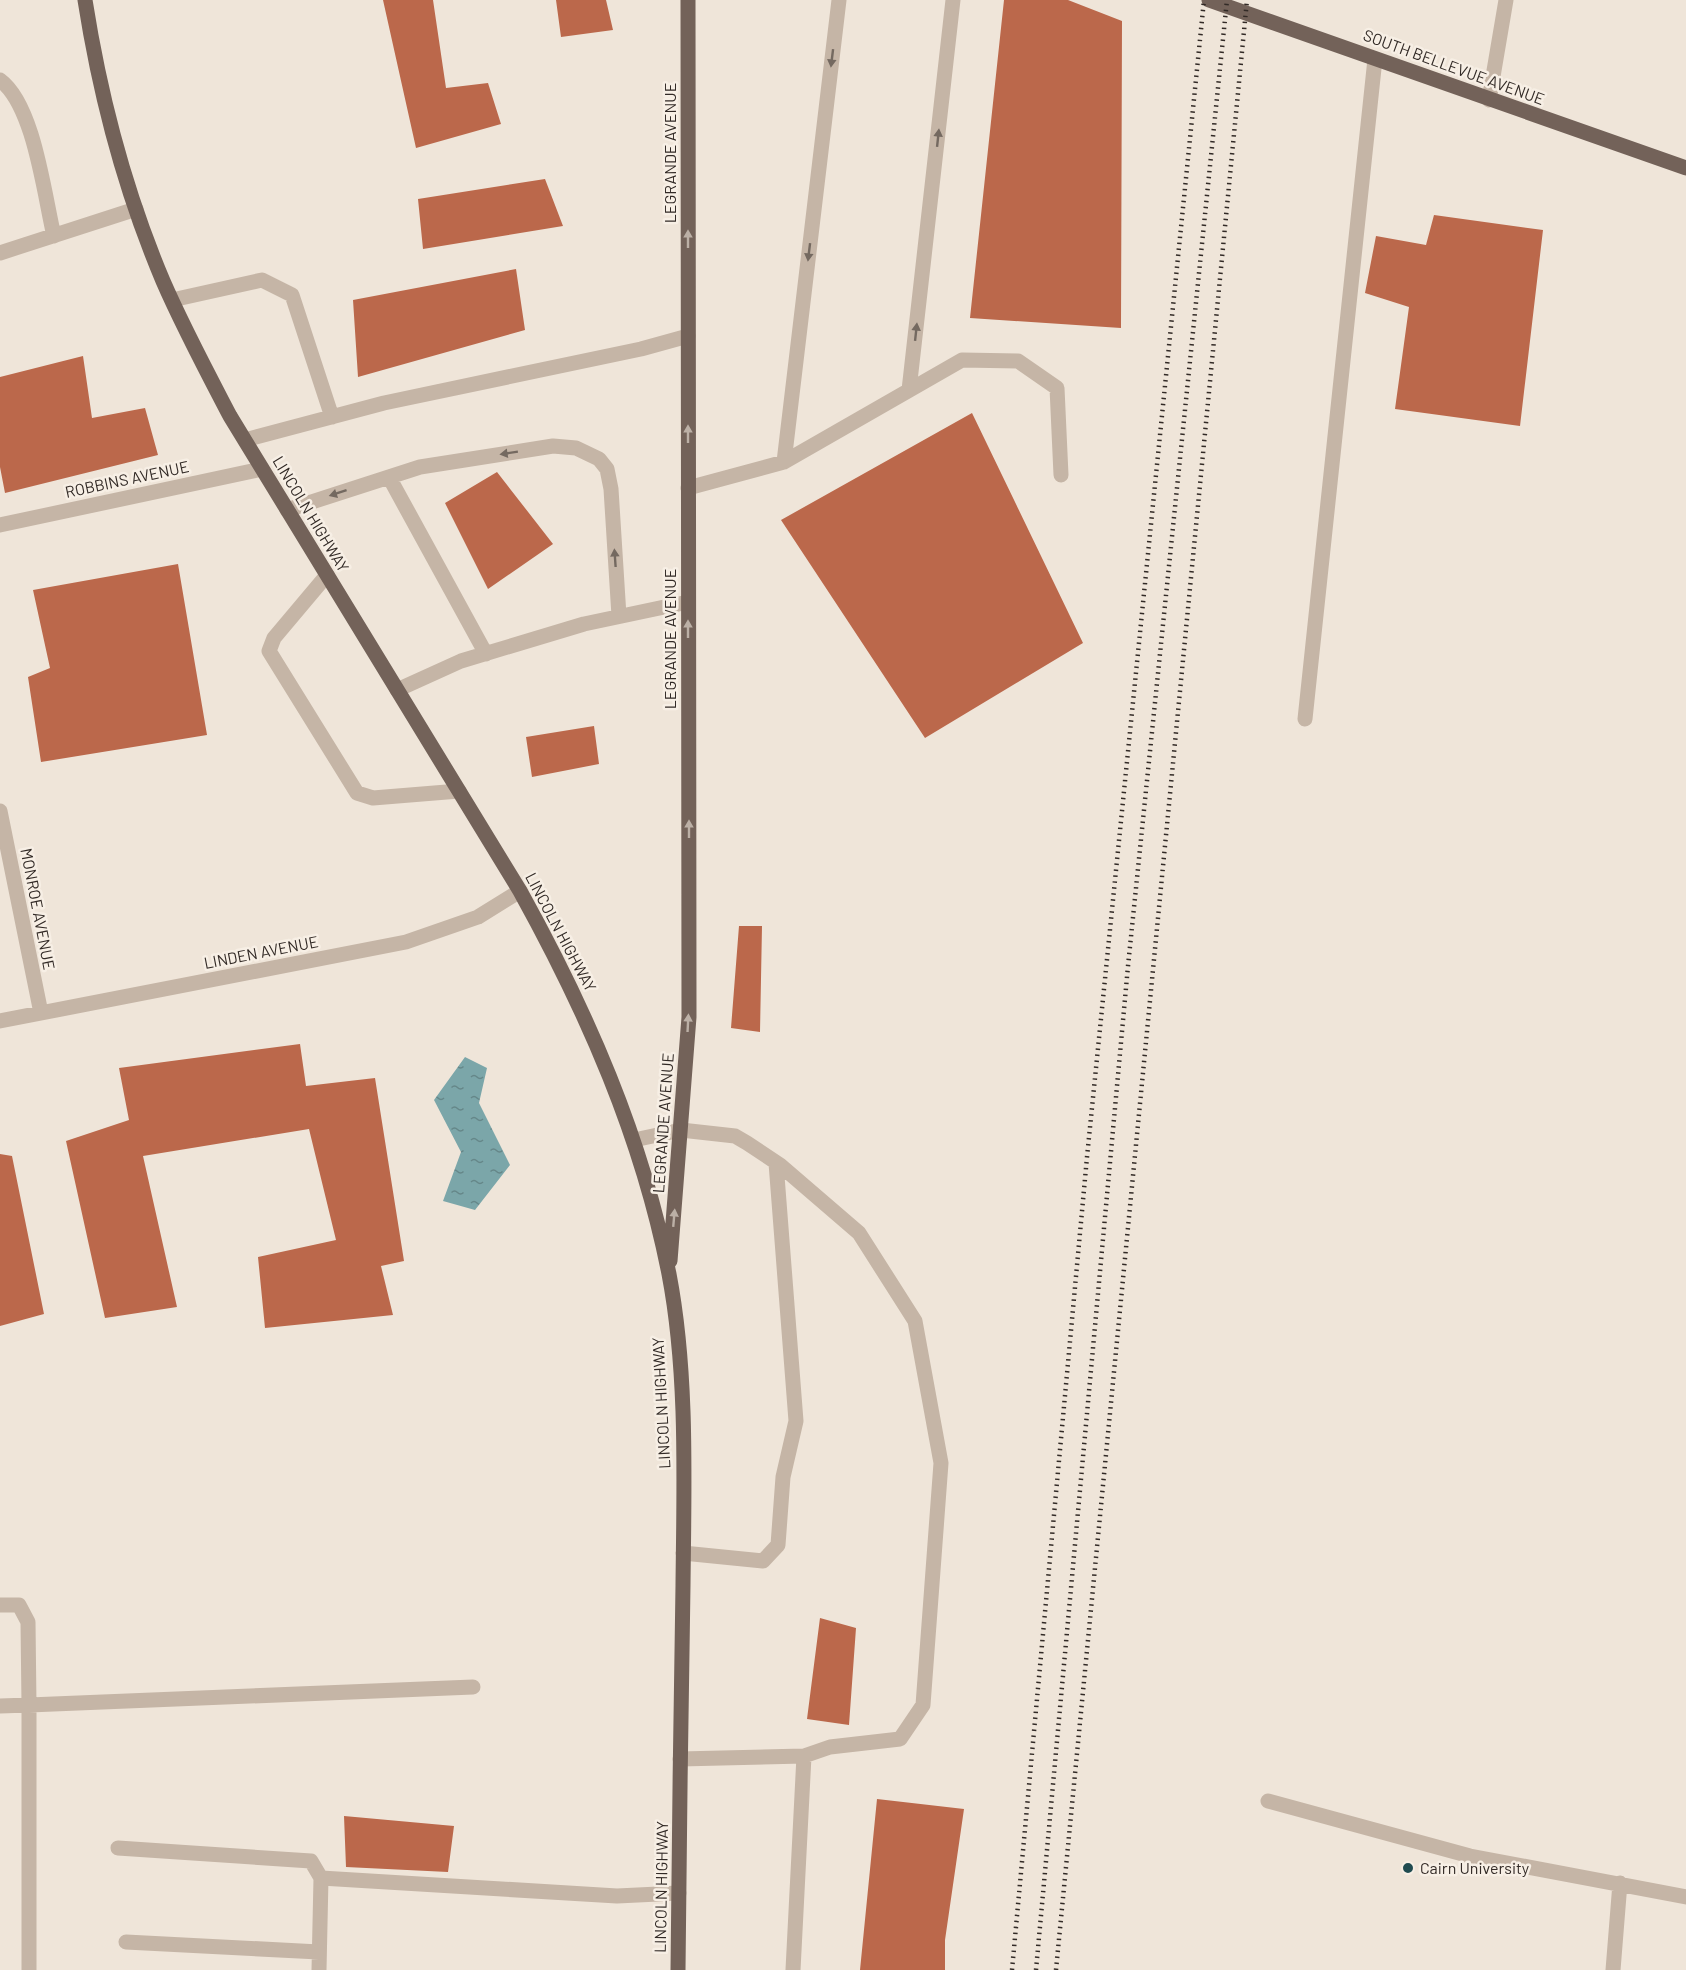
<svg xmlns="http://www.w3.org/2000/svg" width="1686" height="1970" font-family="Barlow,sans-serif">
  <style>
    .water { fill: url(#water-ripples) }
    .building { fill: #bb684b }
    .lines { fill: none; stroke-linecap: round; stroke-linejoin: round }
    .minor { stroke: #c5b5a6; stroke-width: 15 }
    .major { stroke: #736259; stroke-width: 15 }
    .rail { stroke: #322a26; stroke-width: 4.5; stroke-dasharray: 1.5 4.5; stroke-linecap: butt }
    .oneway { fill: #746960 }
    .oneway2 { fill: #bcb0a6 }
    .poi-dot { fill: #204b50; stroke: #f7efe5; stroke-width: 2 }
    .labels { text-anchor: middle; stroke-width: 5; stroke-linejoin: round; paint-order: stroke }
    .street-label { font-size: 16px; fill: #322a26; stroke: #f7efe5 }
    .poi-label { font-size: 16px; fill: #322a26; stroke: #f7efe5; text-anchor: start }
  </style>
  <defs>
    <pattern id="water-ripples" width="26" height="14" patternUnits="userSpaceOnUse" patternTransform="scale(1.5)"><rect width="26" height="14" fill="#7ba6a9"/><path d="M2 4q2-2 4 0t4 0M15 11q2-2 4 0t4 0" fill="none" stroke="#658789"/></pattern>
  </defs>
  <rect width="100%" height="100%" fill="#efe5d9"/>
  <!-- water -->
  <path class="water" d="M 465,1057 L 487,1068 L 479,1103 L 510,1165 L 475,1210 L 443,1201 L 461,1152 L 434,1100 Z"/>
  <!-- building -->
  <path class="building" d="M 383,0 L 433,0 L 446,88 L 488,83 L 501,124 L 416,148 Z
    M 556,0 L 606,0 L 613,30 L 561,37 Z
    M 1004,0 L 1068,0 L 1122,21 L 1121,328 L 970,318 Z
    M 545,179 L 563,226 L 423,249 L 418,199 Z
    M 1434,215 L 1543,230 L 1520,426 L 1395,409 L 1409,307 L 1365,293 L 1376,236 L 1426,245 Z
    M 516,269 L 525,330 L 358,377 L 353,300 Z
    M 83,356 L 92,418 L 145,408 L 158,455 L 5,493 L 0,467 L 0,377 Z
    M 972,413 L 1083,643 L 925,738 L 781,520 Z
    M 497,472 L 553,544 L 488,589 L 445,503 Z
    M 178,564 L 207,735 L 41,762 L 28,677 L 50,668 L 33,590 Z
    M 594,726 L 599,764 L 532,777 L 526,737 Z
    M 739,926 L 762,926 L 760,1032 L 731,1028 Z
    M 300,1044 L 306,1086 L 375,1078 L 404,1261 L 381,1266 L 393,1315 L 265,1328 L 258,1257 L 336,1240 L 309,1129 L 143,1156 L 177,1307 L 105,1318 L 66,1141 L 129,1120 L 119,1068 Z
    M 0,1154 L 12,1156 L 44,1314 L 0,1326 Z
    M 820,1618 L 856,1628 L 849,1725 L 807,1719 Z
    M 877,1799 L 964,1809 L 945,1940 L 945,1970 L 860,1970 Z
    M 344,1816 L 454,1826 L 448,1872 L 346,1867 Z"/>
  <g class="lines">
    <!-- minor -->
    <path class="minor" d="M 0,80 C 34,105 44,194 54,236
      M 1489,100 L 1506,0
      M 0,253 L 136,209
      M 172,300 L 262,280 L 292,295 L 332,417
      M 909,390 L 953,0
      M 245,440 L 384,403 L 641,349 L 688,336
      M 784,462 L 839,0
      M 389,477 L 486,654
      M 688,488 L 784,462 L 962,360 L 1018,361 L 1057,388 L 1061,475
      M 287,510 L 420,467 L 553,446 L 576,448 L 599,459 L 607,469 L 611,489 L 619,616
      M 0,525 L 262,469
      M 327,575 L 274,638 L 269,651 L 357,793 L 373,798 L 459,791
      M 397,690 L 461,661 L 584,624 L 688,602
      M 1305,719 L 1375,59
      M 0,811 L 41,1013
      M 0,1021 L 406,942 L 478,917 L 520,891
      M 634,1140 L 681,1130 L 735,1136 L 747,1143 L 780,1165 L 859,1233 L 915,1321 L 941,1463 L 923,1705 L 900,1739 L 830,1747 L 804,1756
      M 683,1553 L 763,1561 L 778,1545 L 783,1477 L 796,1421 L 776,1163
      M 0,1605 L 19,1605 L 28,1622 L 29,1705 L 473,1687
      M 0,1706 L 29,1705 L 29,1970
      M 680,1759 L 804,1756 L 793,1970
      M 1268,1801 L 1470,1856 L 1686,1897
      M 118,1848 L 311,1861 L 321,1878
      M 126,1942 L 319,1952
      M 319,1970 L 321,1878 L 617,1896 L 679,1893
      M 1613,1970 L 1620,1883"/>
    <!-- major -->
    <path class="major" d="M 85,0 C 100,96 125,191 163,281 C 183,327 207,372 230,416 L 520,891 C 587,1012 642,1137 669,1274 C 688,1373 684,1484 683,1585 C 681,1713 679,1842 678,1970
      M 1209,0 L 1686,168
      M 670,1261 L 689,1017 L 688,0"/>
    <!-- rail -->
    <path class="rail" d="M 1012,1970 L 1087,1157 L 1204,0
      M 1036,1970 L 1128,966 L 1227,0
      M 1056,1970 L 1247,0"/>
  </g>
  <!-- one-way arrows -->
  <defs><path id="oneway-solid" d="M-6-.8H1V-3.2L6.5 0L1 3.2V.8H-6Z" transform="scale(1.5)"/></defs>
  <g class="oneway">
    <use href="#oneway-solid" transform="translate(832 58) rotate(97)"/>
    <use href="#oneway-solid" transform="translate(938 138) rotate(-84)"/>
    <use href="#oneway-solid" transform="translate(809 252) rotate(97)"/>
    <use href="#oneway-solid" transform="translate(916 332) rotate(-84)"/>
    <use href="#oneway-solid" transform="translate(509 453) rotate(171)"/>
    <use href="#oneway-solid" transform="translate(338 493) rotate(162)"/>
    <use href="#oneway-solid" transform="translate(615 558) rotate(-94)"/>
  </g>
  <g class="oneway2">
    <use href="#oneway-solid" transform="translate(688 239) rotate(-90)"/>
    <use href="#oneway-solid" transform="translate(688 434) rotate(-90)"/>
    <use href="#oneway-solid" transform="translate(688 629) rotate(-90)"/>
    <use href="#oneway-solid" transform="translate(689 829) rotate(-90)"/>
    <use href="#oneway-solid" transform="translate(688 1023) rotate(-87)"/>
    <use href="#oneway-solid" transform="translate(674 1218) rotate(-85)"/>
  </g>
  <!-- markers -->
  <circle class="poi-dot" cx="1408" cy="1868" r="6"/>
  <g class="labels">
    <!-- street labels -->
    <g class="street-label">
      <text transform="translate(1454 67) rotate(20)" y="6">SOUTH BELLEVUE AVENUE</text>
      <text transform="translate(670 153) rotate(-90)" y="6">LEGRANDE AVENUE</text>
      <text transform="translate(127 479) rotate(-12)" y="6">ROBBINS AVENUE</text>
      <text transform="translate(311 514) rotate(59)" y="6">LINCOLN HIGHWAY</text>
      <text transform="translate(670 639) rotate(-90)" y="6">LEGRANDE AVENUE</text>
      <text transform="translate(38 909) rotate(79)" y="6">MONROE AVENUE</text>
      <text transform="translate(561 932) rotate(62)" y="6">LINCOLN HIGHWAY</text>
      <text transform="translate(261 952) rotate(-11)" y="6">LINDEN AVENUE</text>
      <text transform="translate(663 1123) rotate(-86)" y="6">LEGRANDE AVENUE</text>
      <text transform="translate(661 1403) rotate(-93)" y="6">LINCOLN HIGHWAY</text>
      <text transform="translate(661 1887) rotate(-89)" y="6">LINCOLN HIGHWAY</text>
    </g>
    <!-- poi labels -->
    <g class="poi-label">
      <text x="1420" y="1874">Cairn University</text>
    </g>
  </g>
</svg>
